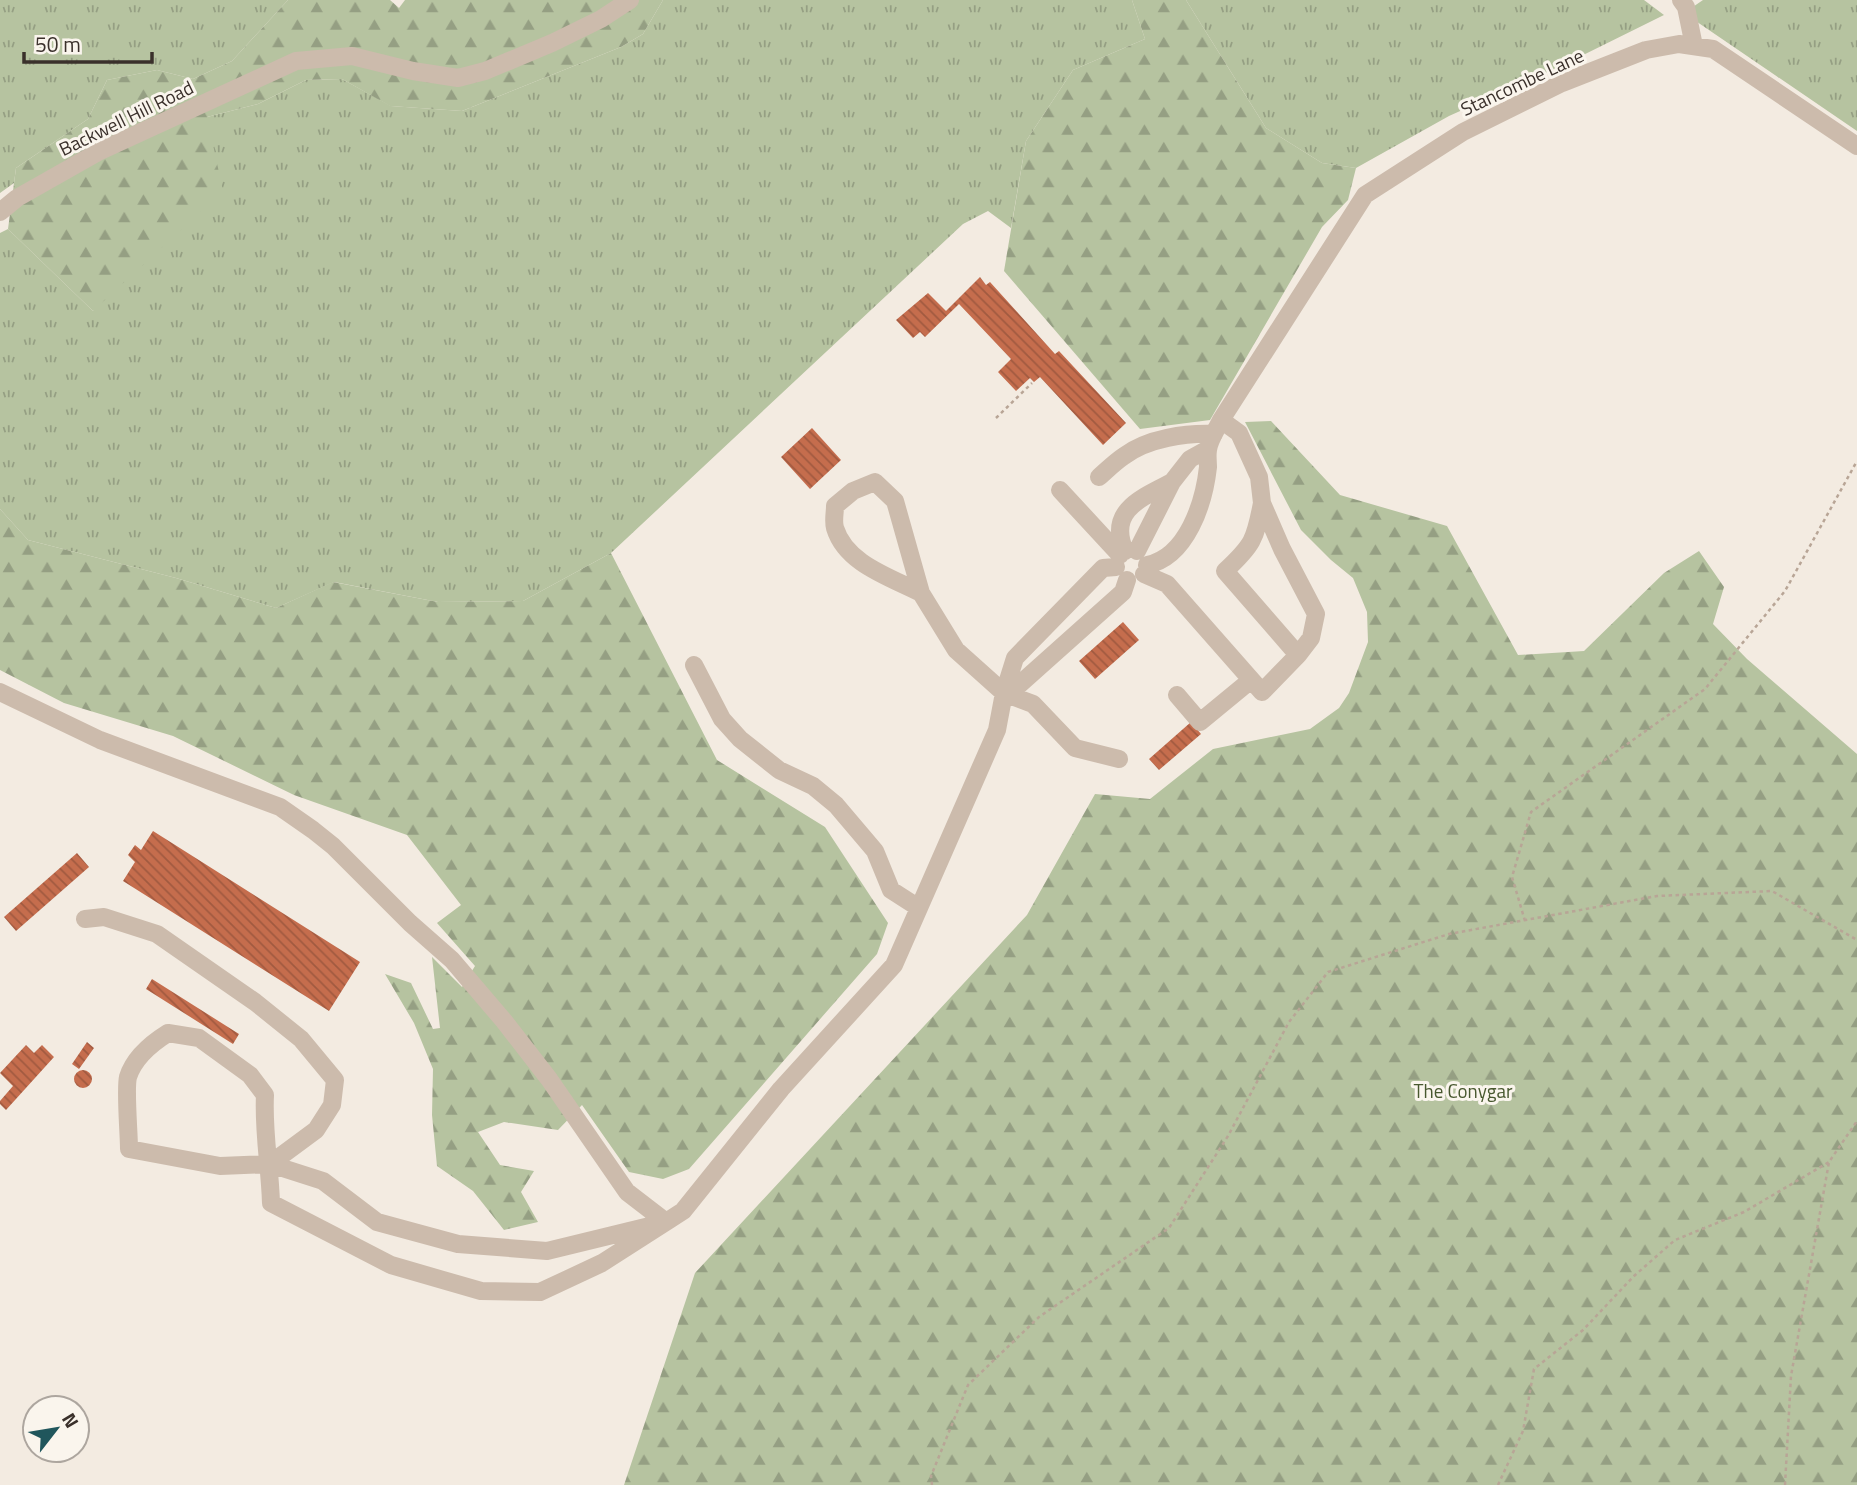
<svg xmlns="http://www.w3.org/2000/svg" width="1857" height="1485" font-family="'Titillium Web',sans-serif">
  <style>
    .grass { fill: url(#grass-tufts) }
    .forest { fill: url(#forest-firs) }
    .building { fill: url(#building-back-hatch) }
    .lines { fill: none; stroke-linecap: round; stroke-linejoin: round }
    .path { stroke: #b8a596; stroke-width: 2.5; stroke-dasharray: 3.5 3.5; stroke-linecap: butt }
    .minor { stroke: #ccbbac; stroke-width: 18 }
    .labels { text-anchor: middle; stroke-width: 6; stroke-linejoin: round; paint-order: stroke }
    .street-label { font-size: 19px; fill: #3a302b; stroke: #faf5ed }
    .park-label { font-size: 19px; fill: #48582f; stroke: #faf5ed }
  </style>
  <defs>
    <pattern id="grass-tufts" width="24" height="20" patternUnits="userSpaceOnUse" patternTransform="scale(1.75)"><rect width="24" height="20" fill="#b6c3a0"/><path d="M3 7l-1-3M5 7V3M7 7l1-3M15 17l-1-3M17 17v-4M19 17l1-3" fill="none" stroke="#959f83"/></pattern>
    <pattern id="forest-firs" width="22" height="20" patternUnits="userSpaceOnUse" patternTransform="scale(1.75)"><rect width="22" height="20" fill="#b6c3a0"/><path d="M5 1l3.5 6h-7zM16 11l3.5 6h-7z" fill="#959f83"/></pattern>
    <pattern id="building-back-hatch" width="6" height="6" patternUnits="userSpaceOnUse" patternTransform="scale(1.75)"><rect width="6" height="6" fill="#c56d4d"/><path d="M-1 5l2 2M0 0l6 6M5-1l2 2" fill="none" stroke="#a15a40"/></pattern>
  </defs>
  <rect width="100%" height="100%" fill="#f3ebe1"/>
  <!-- grass -->
  <path class="grass" d="M 0,0 L 288,0 L 232,61 L 193,79 L 157,70 L 107,80 L 88,119 L 16,168 L 14,183 L 0,193 Z
    M 663,0 L 1132,0 L 1145,39 L 1073,70 L 1026,141 L 1011,228 L 988,211 L 963,224 L 611,553 L 523,601 L 438,602 L 334,582 L 276,608 L 176,578 L 28,540 L 0,509 L 0,233 L 8,229 L 93,311 L 207,117 L 258,104 L 306,80 L 342,79 L 391,106 L 462,111 L 621,47 L 643,34 Z
    M 1186,0 L 1644,0 L 1664,15 L 1563,65 L 1449,116 L 1356,168 L 1322,163 L 1266,128 Z
    M 1703,0 L 1857,0 L 1857,131 L 1684,13 Z"/>
  <!-- forest -->
  <path class="forest" d="M 288,0 L 390,0 L 399,8 L 405,0 L 663,0 L 643,34 L 621,47 L 462,111 L 390,106 L 342,79 L 306,80 L 258,104 L 207,117 L 223,191 L 93,311 L 8,229 L 16,168 L 88,119 L 107,80 L 157,70 L 193,79 L 232,61 Z
    M 1132,0 L 1186,0 L 1266,128 L 1322,163 L 1356,168 L 1348,200 L 1322,227 L 1210,420 L 1140,429 L 1004,271 L 1026,141 L 1073,70 L 1145,39 Z
    M 1271,421 L 1340,495 L 1447,526 L 1518,655 L 1584,651 L 1664,573 L 1699,551 L 1724,587 L 1713,624 L 1747,659 L 1857,754 L 1857,1485 L 624,1485 L 695,1273 L 1027,915 L 1095,794 L 1150,799 L 1213,749 L 1310,729 L 1339,708 L 1349,693 L 1368,642 L 1367,612 L 1353,578 L 1331,560 L 1301,530 L 1245,422 Z
    M 0,509 L 28,540 L 176,578 L 276,608 L 333,582 L 438,602 L 523,601 L 611,553 L 717,760 L 825,827 L 888,923 L 877,954 L 689,1169 L 663,1179 L 629,1172 L 582,1105 L 558,1130 L 504,1122 L 478,1132 L 500,1165 L 534,1171 L 521,1192 L 538,1222 L 504,1230 L 473,1191 L 437,1166 L 432,1115 L 433,1069 L 414,1023 L 385,974 L 411,983 L 433,1029 L 440,1028 L 432,957 L 462,987 L 475,966 L 437,923 L 461,905 L 407,835 L 294,795 L 173,736 L 64,703 L 0,670 Z"/>
  <!-- building -->
  <path class="building" d="M 980,277 L 986,285 L 990,282 L 1055,354 L 1059,351 L 1126,423 L 1103,445 L 1040,377 L 1034,382 L 1030,378 L 1016,391 L 998,372 L 1011,359 L 959,304 L 925,337 L 920,332 L 913,338 L 896,320 L 928,293 L 946,311 Z
    M 812,428 L 841,460 L 810,489 L 781,457 Z
    M 1123,622 L 1139,640 L 1095,679 L 1079,661 Z
    M 1191,722 L 1201,734 L 1159,770 L 1149,759 Z
    M 153,831 L 360,962 L 329,1011 L 123,881 L 135,862 L 128,855 L 135,845 L 141,850 Z
    M 77,853 L 89,867 L 16,931 L 4,917 Z
    M 152,979 L 239,1034 L 233,1044 L 146,989 Z
    M 87,1042 L 94,1048 L 79,1069 L 72,1064 Z
    M 26,1045 L 34,1053 L 42,1045 L 54,1057 L 6,1110 L 0,1104 L 0,1101 L 13,1086 L 0,1073 Z
    M74 1079a9 9 0 1 1 18 0a9 9 0 1 1-18 0Z"/>
  <g class="lines">
    <!-- path -->
    <path class="path" d="M 996,418 L 1032,383
      M 1525,921 L 1512,877 L 1531,812 L 1705,689 L 1785,591 L 1857,461
      M 932,1485 L 931,1476 L 968,1385 L 1039,1317 L 1169,1228 L 1228,1136 L 1289,1022 L 1328,972 L 1449,934 L 1657,896 L 1772,891 L 1857,940
      M 1498,1485 L 1523,1431 L 1534,1369 L 1583,1330 L 1634,1276 L 1675,1240 L 1744,1212 L 1829,1162
      M 1785,1485 L 1791,1376 L 1829,1162 L 1857,1121"/>
    <!-- minor -->
    <path class="minor" d="M 1681,0 L 1686,7 L 1694,46
      M 0,212 L 17,198 L 100,151 L 296,61 L 352,56 L 413,71 L 458,78 L 485,71 L 552,43 L 601,19 L 630,0
      M 1221,420 L 1239,433 L 1259,477 L 1262,503 L 1282,549 L 1316,614 L 1311,638 L 1298,655
      M 1099,477 C 1107,470 1115,462 1124,456 C 1148,438 1186,433 1214,434
      M 1060,490 L 1120,555
      M 1125,551 C 1107,511 1141,498 1172,482
      M 1137,551 L 1172,482 L 1190,459 L 1208,449
      M 1147,565 C 1187,557 1204,503 1208,467 C 1208,462 1207,456 1208,450 C 1209,440 1217,429 1221,420 L 1365,195 L 1463,132 L 1562,83 L 1646,50 L 1679,44 L 1713,49 L 1857,146
      M 1144,574 L 1167,584 L 1262,692 L 1298,655 L 1225,571 C 1253,545 1255,540 1262,503
      M 921,593 C 890,577 846,564 835,528 C 833,521 835,513 835,506 L 853,491 L 875,482 L 895,501 L 921,593 L 956,650 L 1004,693 L 1033,704 L 1075,748 L 1119,759
      M 694,665 L 722,719 L 740,739 L 779,770 L 813,786 L 836,805 L 875,851 L 891,890 L 919,908
      M 0,692 L 100,740 L 280,807 L 313,830 L 333,846 L 410,923 L 452,960 L 504,1021 L 549,1079 L 627,1192 L 666,1222 L 683,1211 L 781,1089 L 894,965 L 997,730 L 1004,693 L 1015,658 L 1103,568 L 1116,567
      M 1004,693 L 1020,684 L 1123,592 L 1127,580
      M 1177,695 L 1200,722 L 1251,680
      M 85,919 L 104,917 L 157,934 L 255,1002 L 301,1039 L 335,1080 L 332,1105 L 316,1130 L 270,1164
      M 666,1222 L 547,1251 L 458,1244 L 377,1222 L 323,1181 L 270,1164 L 220,1166 L 129,1149 C 129,1133 125,1089 128,1077 C 134,1058 152,1043 168,1033 L 199,1038 L 250,1075 L 265,1095 C 263,1131 270,1167 271,1203 L 391,1265 L 481,1291 L 540,1292 L 602,1263 L 666,1222"/>
  </g>
  <g class="labels">
    <!-- street labels -->
    <g class="street-label">
      <text transform="translate(1522 82) rotate(-25)" y="7">Stancombe Lane</text>
      <text transform="translate(126 118) rotate(-26)" y="7">Backwell Hill Road</text>
    </g>
    <!-- park labels -->
    <g class="park-label">
      <text x="1463" y="1098">The Conygar</text>
    </g>
  </g>
  <!-- north arrow -->
  <g transform="translate(56 1429) rotate(59)"><circle r="33" fill="#faf5ed" stroke="#ada69f" stroke-width="2"/>
  <path d="M0-5L12 26L0 18L-12 26Z" fill="#20565c"/>
  <text y="-10" font-size="19" font-weight="bold" text-anchor="middle" fill="#3a302b">N</text>
  </g>
  <!-- scale -->
  <path d="M24 52v10h128v-10" fill="none" stroke="#3a302b" stroke-width="3.5"/>
  <text x="35" y="52" font-size="21" fill="#3a302b" stroke="#faf5ed" stroke-width="5" paint-order="stroke">50 m</text>
</svg>
